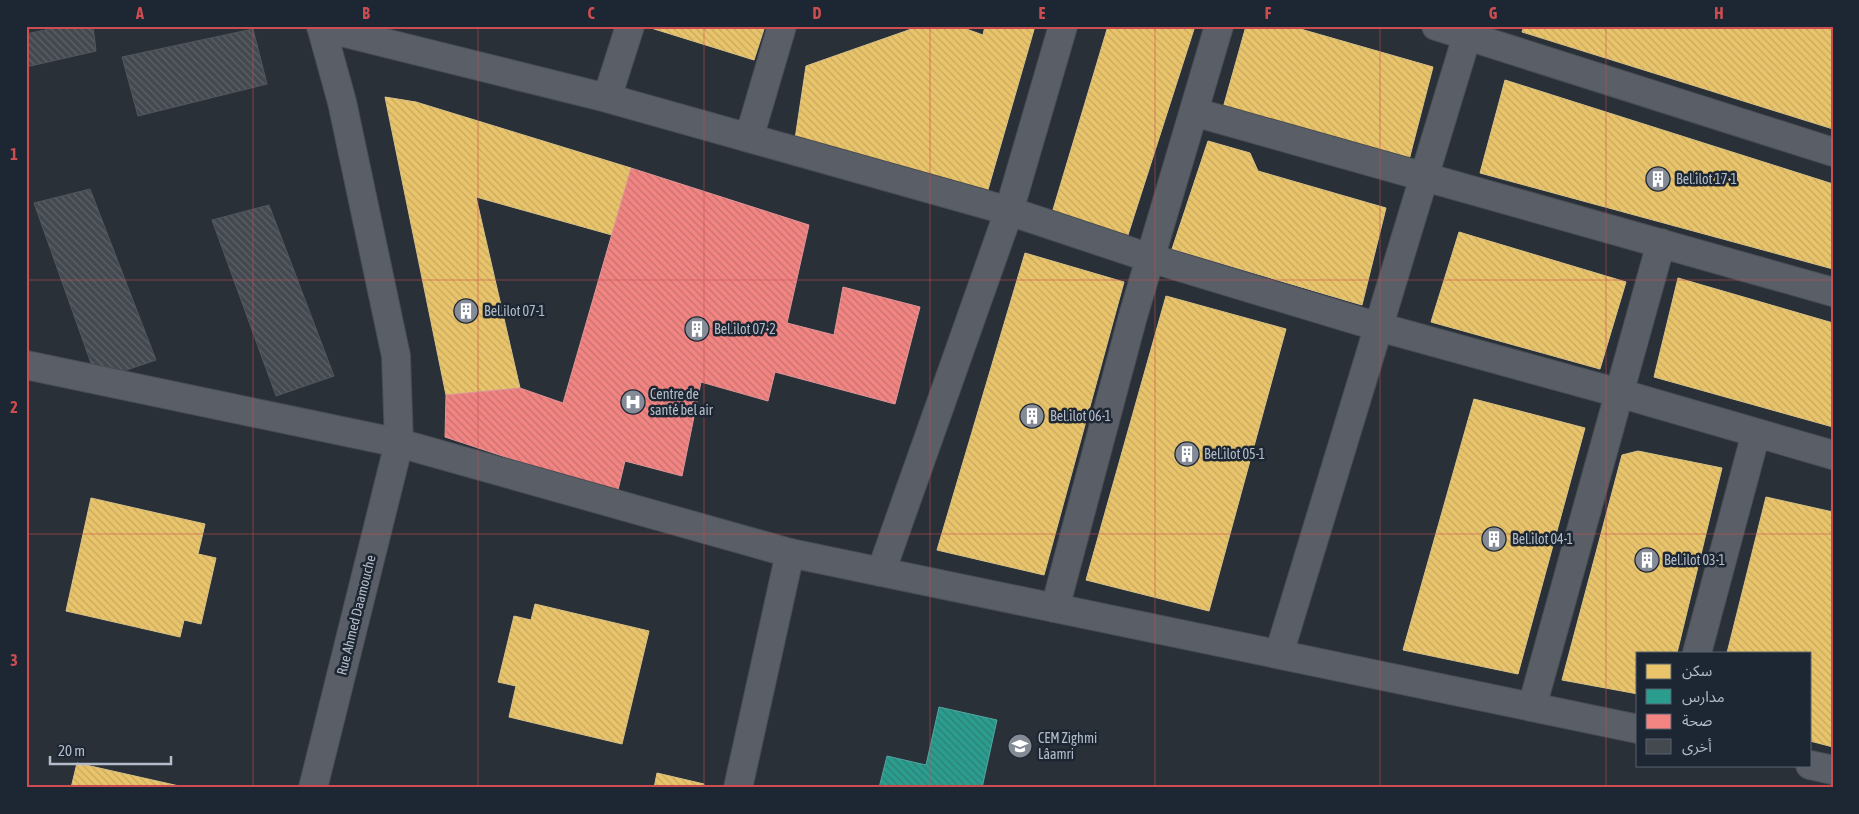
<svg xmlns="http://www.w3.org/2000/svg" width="1859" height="814" font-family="'Asap Condensed','Noto Sans Arabic',sans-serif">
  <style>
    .homes { fill: url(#homes-back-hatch); stroke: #d9c286 }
    .schools { fill: url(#schools-back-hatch); stroke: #53a6a0 }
    .health { fill: url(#health-back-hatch); stroke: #df9597 }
    .building { fill: url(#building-back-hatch); stroke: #52575f }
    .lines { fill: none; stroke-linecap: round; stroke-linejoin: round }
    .minor-casing { stroke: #484c53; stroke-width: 30 }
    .tertiary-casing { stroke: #484c53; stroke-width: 30 }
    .minor { stroke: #5a5e66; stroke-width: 28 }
    .tertiary { stroke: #5a5e66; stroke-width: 28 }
    .grid { fill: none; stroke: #ce4d50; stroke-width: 1; stroke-opacity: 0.55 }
    .labels { text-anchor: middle; stroke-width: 5; stroke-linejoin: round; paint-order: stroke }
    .poi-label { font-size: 14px; fill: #b4bcc9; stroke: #1d2633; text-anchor: start }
    .street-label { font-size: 14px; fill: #b4bcc9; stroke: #1d2633 }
    .neatline { fill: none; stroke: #ce4d50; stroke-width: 2 }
    .grid-label { font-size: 16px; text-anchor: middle; font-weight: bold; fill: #ce4d50 }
  </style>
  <defs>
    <pattern id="homes-back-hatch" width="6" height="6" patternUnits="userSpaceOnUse" patternTransform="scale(1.25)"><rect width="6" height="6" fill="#e9c46a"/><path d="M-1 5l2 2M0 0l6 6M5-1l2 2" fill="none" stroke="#c5a861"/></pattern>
    <pattern id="schools-back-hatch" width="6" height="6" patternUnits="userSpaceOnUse" patternTransform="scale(1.25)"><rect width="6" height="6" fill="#2a9d8f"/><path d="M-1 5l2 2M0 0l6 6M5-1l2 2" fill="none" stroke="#2e7f76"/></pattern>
    <pattern id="health-back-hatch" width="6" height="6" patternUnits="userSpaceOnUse" patternTransform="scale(1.25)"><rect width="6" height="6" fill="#f28482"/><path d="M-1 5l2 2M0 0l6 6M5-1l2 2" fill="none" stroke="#c37170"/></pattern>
    <pattern id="building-back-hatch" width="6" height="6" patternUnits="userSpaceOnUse" patternTransform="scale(1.25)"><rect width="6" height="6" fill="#444950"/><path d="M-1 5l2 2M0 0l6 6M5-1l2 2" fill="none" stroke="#5d6168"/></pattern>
  </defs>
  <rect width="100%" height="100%" fill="#2a3038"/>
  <!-- homes -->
  <path class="homes" d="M 652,26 L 765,26 L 754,60 L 651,28 Z
    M 920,26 L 958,26 L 983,35 L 985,26 L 1035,26 L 987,193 L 795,139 L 806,66 Z
    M 1108,26 L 1195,26 L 1127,238 L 1052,213 Z
    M 1246,26 L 1290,26 L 1433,67 L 1409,160 L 1223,108 Z
    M 1524,26 L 1825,26 L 1831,28 L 1833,129 L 1522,32 Z
    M 1505,80 L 1833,184 L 1833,269 L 1480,173 Z
    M 385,97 L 416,102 L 631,168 L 612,235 L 476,197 L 520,388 L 446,395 Z
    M 1208,141 L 1250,153 L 1258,171 L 1386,208 L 1362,305 L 1172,249 Z
    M 1459,232 L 1626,282 L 1600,369 L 1431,322 Z
    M 1025,253 L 1124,282 L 1044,575 L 937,550 Z
    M 1678,278 L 1833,323 L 1833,427 L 1654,377 Z
    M 1166,296 L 1286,329 L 1209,611 L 1086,580 Z
    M 1474,399 L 1585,428 L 1518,674 L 1403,650 Z
    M 1638,451 L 1722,468 L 1677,653 L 1638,653 L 1638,694 L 1562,680 L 1622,455 Z
    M 1766,497 L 1833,512 L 1833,747 L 1810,741 L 1810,653 L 1727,653 Z
    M 91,498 L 205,524 L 198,554 L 216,558 L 201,624 L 184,620 L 180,637 L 66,611 Z
    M 535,604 L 649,631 L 622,744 L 509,717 L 516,686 L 498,682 L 514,616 L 531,620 Z
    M 77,763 L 188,788 L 71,788 Z
    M 657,773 L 704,784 L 703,788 L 654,788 Z"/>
  <!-- schools -->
  <path class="schools" d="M 939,707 L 997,720 L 982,788 L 879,788 L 887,756 L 926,765 Z"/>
  <!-- health -->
  <path class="health" d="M 631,168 L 809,225 L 787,323 L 834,335 L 843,287 L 920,307 L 895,404 L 775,372 L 768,401 L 701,382 L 682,476 L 625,461 L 617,494 L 445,437 L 446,395 L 520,388 L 563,403 Z"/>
  <!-- building -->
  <path class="building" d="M 64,26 L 93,26 L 96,51 L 26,67 L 26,34 Z
    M 253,29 L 267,84 L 138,116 L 122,57 Z
    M 90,189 L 156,360 L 97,380 L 34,203 Z
    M 269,205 L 334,376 L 276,396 L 212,220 Z"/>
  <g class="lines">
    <defs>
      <path id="minor" d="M 1436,26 L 1833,152
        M 321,27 L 607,98 L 1009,211 L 1150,258 L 1379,327 L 1619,393 L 1833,455
        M 607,98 L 630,26
        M 1194,112 L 1833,292
        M 749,138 L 782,26
        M 881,572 L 1009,211 L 1063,26
        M 1055,608 L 1133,316 L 1219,26
        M 1697,653 L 1756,433
        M 1279,654 L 1470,26
        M 1532,707 L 1661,243
        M 313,788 L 399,443 L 396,356 L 342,102 L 321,26
        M 738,788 L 790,553"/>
      <path id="tertiary" d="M 26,365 L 399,443 L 790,553 L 1638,729
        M 1810,765 L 1833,770"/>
    </defs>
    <!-- minor casing -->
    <use href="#minor" class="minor-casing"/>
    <!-- tertiary casing -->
    <use href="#tertiary" class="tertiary-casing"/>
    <!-- minor -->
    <use href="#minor" class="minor"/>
    <!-- tertiary -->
    <use href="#tertiary" class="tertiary"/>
  </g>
  <!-- grid -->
  <path class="grid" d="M 253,26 L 253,788M 478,26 L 478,788M 704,26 L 704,788M 930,26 L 930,788M 1155,26 L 1155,788M 1380,26 L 1380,788M 1606,26 L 1606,788M 26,280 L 1833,280M 26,534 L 1833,534"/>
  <!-- icons -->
  <defs>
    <symbol id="building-disc" viewBox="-11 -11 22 22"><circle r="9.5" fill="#848b96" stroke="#1d2633"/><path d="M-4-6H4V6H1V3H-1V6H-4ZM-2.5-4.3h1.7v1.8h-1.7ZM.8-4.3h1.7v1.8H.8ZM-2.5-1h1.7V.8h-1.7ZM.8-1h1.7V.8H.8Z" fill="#fff"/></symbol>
    <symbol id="hospital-disc" viewBox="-11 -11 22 22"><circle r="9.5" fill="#848b96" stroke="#1d2633"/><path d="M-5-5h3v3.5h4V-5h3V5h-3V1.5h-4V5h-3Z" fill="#fff"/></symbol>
    <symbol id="school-disc" viewBox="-11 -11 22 22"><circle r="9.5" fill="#848b96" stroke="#1d2633"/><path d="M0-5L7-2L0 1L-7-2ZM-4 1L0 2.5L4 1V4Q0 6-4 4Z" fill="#fff"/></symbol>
  </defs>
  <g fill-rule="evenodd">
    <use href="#building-disc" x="1644" y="165" width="28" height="28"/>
    <use href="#building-disc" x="452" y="297" width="28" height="28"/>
    <use href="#building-disc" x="683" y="315" width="28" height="28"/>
    <use href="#hospital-disc" x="619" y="388" width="28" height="28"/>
    <use href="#building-disc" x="1018" y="402" width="28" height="28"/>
    <use href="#building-disc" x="1173" y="440" width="28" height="28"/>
    <use href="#building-disc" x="1480" y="525" width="28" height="28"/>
    <use href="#building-disc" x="1633" y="546" width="28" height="28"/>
    <use href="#school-disc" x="1006" y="732" width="28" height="28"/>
  </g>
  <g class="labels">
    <!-- poi labels -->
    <g class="poi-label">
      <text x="1676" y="184">Bel.ilot 17-1</text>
      <text x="484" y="316">Bel.ilot 07-1</text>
      <text x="714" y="334">Bel.ilot 07-2</text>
      <text x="650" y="399">Centre de<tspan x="650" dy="16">santé bel air</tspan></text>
      <text x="1050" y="421">Bel.ilot 06-1</text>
      <text x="1204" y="459">Bel.ilot 05-1</text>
      <text x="1512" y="544">Bel.ilot 04-1</text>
      <text x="1664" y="565">Bel.ilot 03-1</text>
      <text x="1038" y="743">CEM Zighmi<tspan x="1038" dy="16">Lâamri</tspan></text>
    </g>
    <!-- street labels -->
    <g class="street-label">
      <text transform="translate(356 615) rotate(-76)" y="5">Rue Ahmed Daamouche</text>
    </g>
  </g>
  <!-- border -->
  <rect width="1859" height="814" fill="none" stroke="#1d2633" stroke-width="55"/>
  <!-- legend -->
  <rect x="1636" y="652" width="175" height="115" fill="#1d2633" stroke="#59626f"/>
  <rect x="1646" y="664" width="25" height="15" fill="#e9c46a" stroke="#59626f"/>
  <text x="1682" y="676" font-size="15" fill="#b4bcc9">سكن</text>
  <rect x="1646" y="689" width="25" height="15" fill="#2a9d8f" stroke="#59626f"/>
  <text x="1682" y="702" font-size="15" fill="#b4bcc9">مدارس</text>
  <rect x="1646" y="714" width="25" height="15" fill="#f28482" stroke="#59626f"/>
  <text x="1682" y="726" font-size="15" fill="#b4bcc9">صحة</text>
  <rect x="1646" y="739" width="25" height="15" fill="#444950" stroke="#59626f"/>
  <text x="1682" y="752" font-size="15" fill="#b4bcc9">أخرى</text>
  <!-- scale -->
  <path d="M50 756v8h121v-8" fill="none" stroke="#b4bcc9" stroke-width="2.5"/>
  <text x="58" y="756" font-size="15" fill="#b4bcc9" stroke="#1d2633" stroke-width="4" paint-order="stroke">20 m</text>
  <rect x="28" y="28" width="1804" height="758" class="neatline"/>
  <g class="grid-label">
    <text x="140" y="19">A</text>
    <text x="366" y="19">B</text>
    <text x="591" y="19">C</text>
    <text x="817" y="19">D</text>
    <text x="1042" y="19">E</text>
    <text x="1268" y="19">F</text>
    <text x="1493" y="19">G</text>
    <text x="1719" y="19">H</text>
    <text x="14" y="160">1</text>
    <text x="14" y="413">2</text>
    <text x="14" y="666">3</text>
  </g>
</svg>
